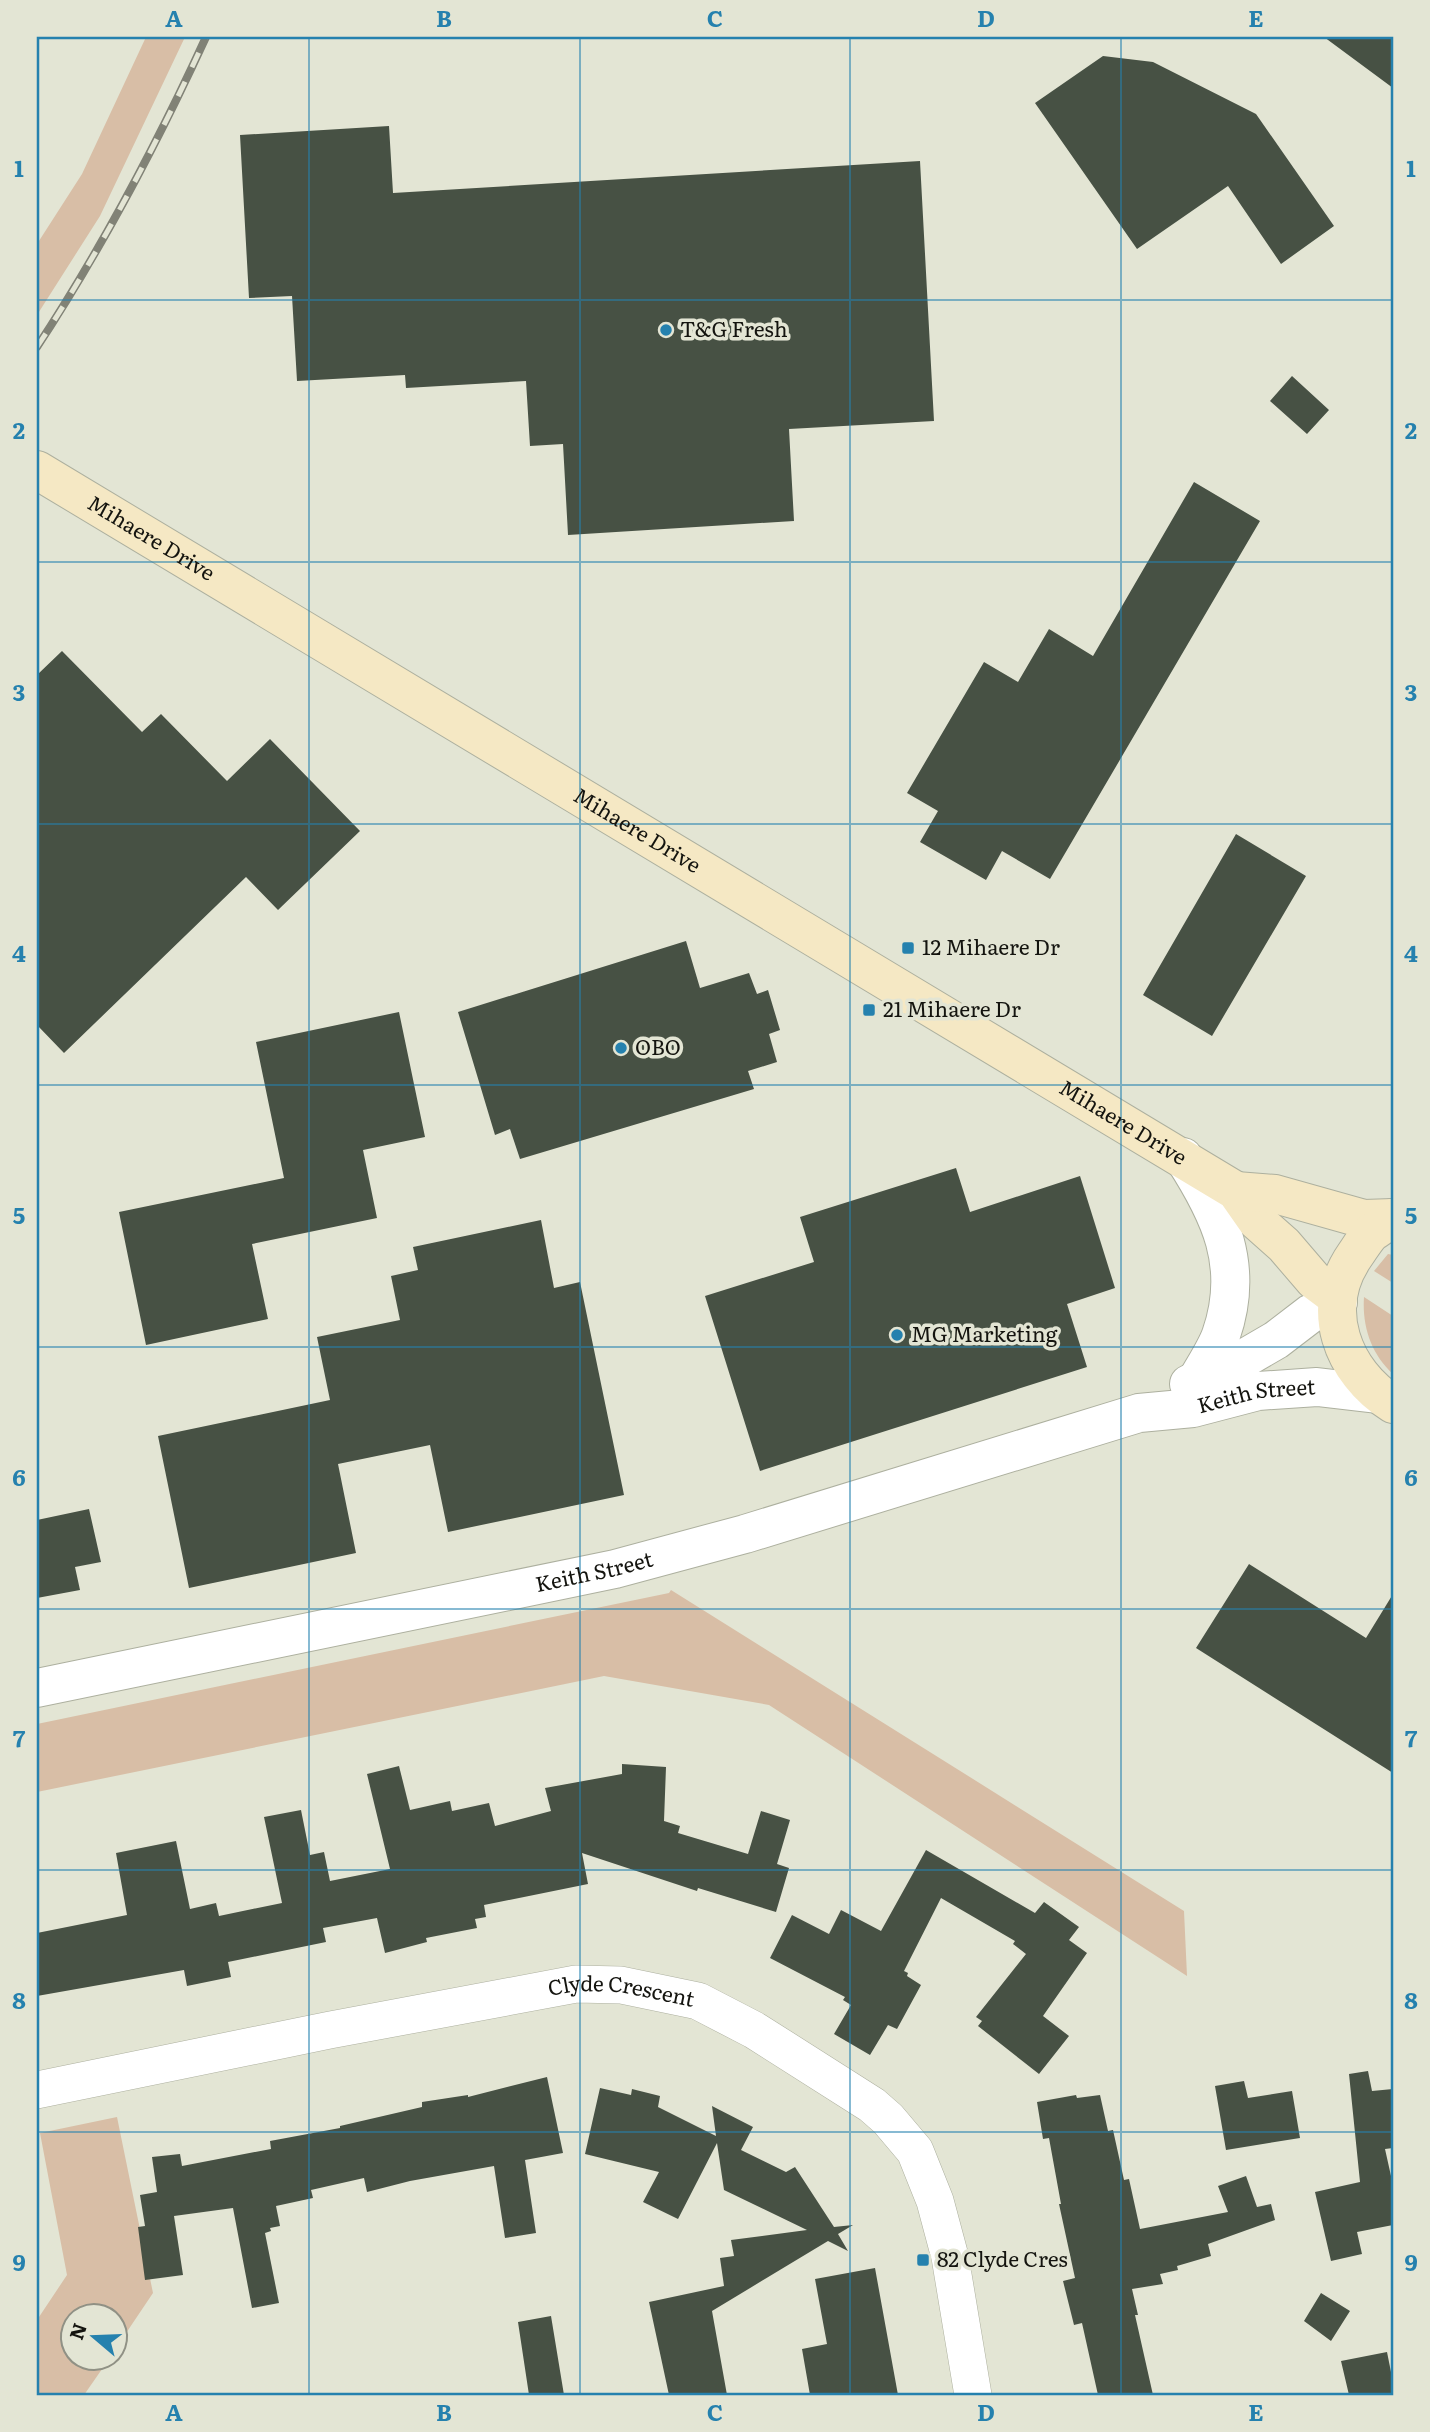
<svg xmlns="http://www.w3.org/2000/svg" width="1430" height="2432" font-family="Literata,serif">
  <style>
    .green { fill: #d8bea6 }
    .building { fill: #475144 }
    .lines { fill: none; stroke-linecap: round; stroke-linejoin: round }
    .minor-casing { stroke: #adb09f; stroke-width: 38 }
    .tertiary-casing { stroke: #adb09f; stroke-width: 40 }
    .secondary-casing { stroke: #adb09f; stroke-width: 40 }
    .minor { stroke: #fff; stroke-width: 37 }
    .tertiary { stroke: #fff; stroke-width: 38 }
    .secondary { stroke: #f5e8c4; stroke-width: 38 }
    .rail-casing { stroke: #818276; stroke-width: 8 }
    .rail { stroke: #e3e5d4; stroke-width: 5; stroke-dasharray: 16; stroke-linecap: butt }
    .grid { fill: none; stroke: #2581ae; stroke-width: 2; stroke-opacity: 0.55 }
    .poi-dot { fill: #2581ae; stroke: #e3e5d4; stroke-width: 2.5 }
    .labels { text-anchor: middle; stroke-width: 7; stroke-linejoin: round; paint-order: stroke }
    .poi-label { font-size: 21px; fill: #14140f; stroke: #e3e5d4; text-anchor: start }
    .street-label { font-size: 21px; fill: #14140f; stroke: #e3e5d4 }
    .neatline { fill: none; stroke: #2581ae; stroke-width: 2.5 }
    .grid-label { font-size: 23px; text-anchor: middle; font-weight: bold; fill: #2581ae }
  </style>
  <rect width="100%" height="100%" fill="#e3e5d4"/>
  <!-- green -->
  <path class="green" d="M 146,37 L 185,37 L 100,216 L 37,315 L 37,244 L 82,174 Z
    M 1388,1254 L 1393,1255 L 1393,1283 L 1374,1271 Z
    M 1364,1297 L 1393,1316 L 1393,1374 C 1371,1354 1362,1326 1364,1297 Z
    M 671,1590 L 1184,1911 L 1187,1976 L 769,1705 L 604,1676 L 37,1792 L 37,1724 L 669,1593 Z
    M 117,2117 L 153,2293 L 116,2348 L 116,2316 L 74,2316 L 74,2358 L 109,2359 L 84,2395 L 37,2395 L 37,2320 L 67,2275 L 40,2133 Z"/>
  <!-- building -->
  <path class="building" d="M 1324,37 L 1393,37 L 1393,88 Z
    M 1103,56 L 1153,62 L 1256,114 L 1334,226 L 1281,264 L 1228,186 L 1137,249 L 1035,103 Z
    M 389,126 L 393,193 L 920,161 L 934,421 L 789,429 L 794,521 L 568,535 L 563,444 L 530,446 L 526,381 L 406,388 L 405,375 L 297,381 L 292,296 L 249,298 L 240,135 Z
    M 1292,376 L 1329,410 L 1307,434 L 1270,401 Z
    M 1194,482 L 1260,521 L 1050,879 L 1002,851 L 986,880 L 920,842 L 938,811 L 907,793 L 984,662 L 1018,682 L 1049,629 L 1093,656 Z
    M 62,651 L 142,732 L 161,714 L 227,781 L 270,739 L 360,831 L 278,910 L 246,877 L 64,1053 L 37,1025 L 37,675 Z
    M 1236,834 L 1306,876 L 1212,1036 L 1143,995 Z
    M 686,941 L 700,988 L 749,973 L 757,994 L 768,990 L 780,1030 L 769,1034 L 777,1062 L 748,1071 L 754,1089 L 520,1159 L 510,1129 L 495,1135 L 458,1012 Z
    M 399,1012 L 425,1137 L 363,1150 L 377,1218 L 252,1244 L 268,1319 L 146,1345 L 119,1212 L 284,1178 L 256,1042 Z
    M 956,1168 L 970,1212 L 1080,1176 L 1115,1288 L 1067,1304 L 1087,1367 L 760,1471 L 705,1296 L 814,1262 L 800,1217 Z
    M 541,1220 L 554,1288 L 580,1282 L 624,1495 L 448,1532 L 430,1445 L 338,1464 L 356,1553 L 189,1588 L 158,1436 L 330,1400 L 317,1337 L 400,1320 L 391,1276 L 418,1270 L 413,1247 Z
    M 89,1509 L 101,1562 L 75,1567 L 80,1590 L 37,1598 L 37,1520 Z
    M 1249,1564 L 1366,1638 L 1393,1594 L 1393,1773 L 1196,1648 Z
    M 622,1764 L 666,1767 L 664,1821 L 680,1826 L 678,1833 L 748,1854 L 761,1811 L 790,1820 L 777,1864 L 789,1868 L 776,1912 L 698,1888 L 697,1891 L 582,1853 L 588,1884 L 484,1905 L 486,1917 L 475,1919 L 477,1928 L 426,1938 L 427,1942 L 385,1953 L 377,1918 L 323,1928 L 326,1942 L 228,1962 L 231,1977 L 187,1986 L 184,1970 L 37,1996 L 37,1933 L 127,1915 L 116,1853 L 176,1841 L 190,1909 L 216,1903 L 219,1916 L 282,1903 L 264,1817 L 301,1810 L 310,1855 L 324,1852 L 330,1881 L 390,1869 L 367,1774 L 399,1766 L 410,1810 L 450,1801 L 452,1811 L 489,1803 L 495,1826 L 551,1811 L 545,1788 L 622,1774 Z
    M 926,1850 L 1035,1913 L 1044,1902 L 1079,1927 L 1069,1940 L 1087,1953 L 1043,2016 L 1069,2036 L 1039,2074 L 978,2026 L 982,2021 L 976,2017 L 1026,1954 L 1013,1944 L 1015,1941 L 941,1898 L 904,1971 L 908,1973 L 907,1976 L 921,1985 L 897,2029 L 888,2025 L 870,2055 L 834,2034 L 851,2005 L 843,2000 L 845,1997 L 770,1958 L 792,1915 L 829,1934 L 841,1910 L 881,1931 Z
    M 1368,2071 L 1372,2091 L 1393,2089 L 1393,2148 L 1385,2149 L 1393,2185 L 1393,2225 L 1357,2232 L 1362,2254 L 1331,2261 L 1315,2192 L 1360,2182 L 1349,2074 Z
    M 547,2077 L 563,2153 L 525,2160 L 536,2233 L 505,2238 L 494,2166 L 410,2181 L 367,2192 L 364,2178 L 311,2190 L 313,2198 L 276,2206 L 280,2226 L 270,2228 L 271,2231 L 265,2233 L 279,2303 L 252,2308 L 233,2208 L 174,2216 L 183,2275 L 145,2280 L 138,2227 L 145,2226 L 140,2195 L 157,2192 L 152,2157 L 180,2154 L 182,2166 L 271,2149 L 270,2141 L 340,2128 L 340,2126 L 422,2107 L 422,2102 L 468,2095 L 468,2097 Z
    M 1244,2081 L 1248,2098 L 1292,2091 L 1300,2138 L 1226,2150 L 1215,2086 Z
    M 600,2088 L 631,2095 L 632,2089 L 660,2096 L 658,2107 L 716,2136 L 712,2106 L 753,2127 L 741,2150 L 786,2172 L 795,2167 L 834,2227 L 853,2225 L 838,2234 L 848,2251 L 828,2241 L 712,2311 L 727,2395 L 669,2395 L 649,2302 L 724,2286 L 720,2258 L 734,2256 L 731,2240 L 807,2230 L 724,2190 L 717,2143 L 678,2219 L 643,2202 L 659,2172 L 585,2154 Z
    M 1076,2095 L 1077,2098 L 1100,2095 L 1108,2131 L 1113,2130 L 1124,2180 L 1129,2179 L 1140,2229 L 1228,2212 L 1218,2186 L 1246,2176 L 1257,2207 L 1271,2204 L 1275,2220 L 1208,2244 L 1211,2256 L 1177,2266 L 1178,2270 L 1160,2274 L 1163,2284 L 1132,2289 L 1138,2315 L 1135,2315 L 1153,2395 L 1098,2395 L 1082,2323 L 1074,2325 L 1063,2281 L 1075,2278 L 1059,2204 L 1061,2204 L 1049,2138 L 1043,2139 L 1037,2102 Z
    M 875,2268 L 898,2395 L 810,2395 L 802,2349 L 827,2344 L 815,2279 Z
    M 1321,2293 L 1350,2311 L 1331,2341 L 1304,2321 Z
    M 551,2316 L 564,2395 L 529,2395 L 518,2322 Z
    M 1387,2352 L 1393,2382 L 1393,2395 L 1349,2395 L 1341,2361 Z"/>
  <g class="lines">
    <defs>
      <g id="minor">
        <path id="s1" d="M 37,2090 L 330,2030 L 576,1984 L 621,1985 L 698,2001 L 754,2030 L 872,2105 L 888,2119 L 915,2151 L 935,2201 L 950,2257 L 973,2395"/>
      </g>
      <g id="tertiary">
        <path d="M 1183,1157 C 1220,1214 1245,1266 1221,1335 C 1216,1349 1206,1364 1198,1378"/>
        <path d="M 1189,1384 L 1233,1365 L 1276,1340 L 1310,1314 L 1338,1302"/>
        <path id="s2" d="M 37,1688 L 615,1569 L 745,1534 L 1139,1413 L 1193,1408 L 1258,1391 L 1317,1387 L 1377,1394"/>
      </g>
      <g id="secondary">
        <path id="s3" d="M 37,470 L 1236,1191 L 1257,1221 L 1284,1245 L 1314,1280 L 1338,1298"/>
        <path d="M 1236,1191 L 1275,1194 L 1364,1219 L 1393,1218"/>
        <path d="M 1393,1218 C 1386,1223 1378,1228 1371,1233 C 1365,1239 1360,1248 1355,1255 C 1318,1308 1342,1372 1393,1404"/>
      </g>
    </defs>
    <!-- minor casing -->
    <use href="#minor" class="minor-casing"/>
    <!-- tertiary casing -->
    <use href="#tertiary" class="tertiary-casing"/>
    <!-- secondary casing -->
    <use href="#secondary" class="secondary-casing"/>
    <!-- minor -->
    <use href="#minor" class="minor"/>
    <!-- tertiary -->
    <use href="#tertiary" class="tertiary"/>
    <!-- secondary -->
    <use href="#secondary" class="secondary"/>
    <defs>
      <path id="rail" d="M 37,347 C 102,248 157,144 206,37"/>
    </defs>
    <!-- rail casing -->
    <use href="#rail" class="rail-casing"/>
    <!-- rail -->
    <use href="#rail" class="rail"/>
  </g>
  <!-- grid -->
  <path class="grid" d="M 309,37 L 309,2395M 580,37 L 580,2395M 850,37 L 850,2395M 1121,37 L 1121,2395M 37,300 L 1393,300M 37,562 L 1393,562M 37,824 L 1393,824M 37,1085 L 1393,1085M 37,1347 L 1393,1347M 37,1609 L 1393,1609M 37,1870 L 1393,1870M 37,2132 L 1393,2132"/>
  <!-- markers -->
  <g class="poi-dot">
    <circle cx="666" cy="330" r="7"/>
    <rect x="901" y="941" width="14" height="14" rx="3.5"/>
    <rect x="862" y="1003" width="14" height="14" rx="3.5"/>
    <circle cx="621" cy="1048" r="7"/>
    <circle cx="897" cy="1335" r="7"/>
    <rect x="916" y="2253" width="14" height="14" rx="3.5"/>
  </g>
  <g class="labels">
    <!-- poi labels -->
    <g class="poi-label">
      <text x="680" y="337">T&amp;G Fresh</text>
      <text x="922" y="955">12 Mihaere Dr</text>
      <text x="883" y="1017">21 Mihaere Dr</text>
      <text x="635" y="1055">OBO</text>
      <text x="911" y="1342">MG Marketing</text>
      <text x="937" y="2267">82 Clyde Cres</text>
    </g>
    <!-- street labels -->
    <g class="street-label">
      <text dy="7" stroke="none"><textPath href="#s3" startOffset="133">Mihaere Drive</textPath></text>
      <text dy="7" stroke="none"><textPath href="#s3" startOffset="700">Mihaere Drive</textPath></text>
      <text dy="7" stroke="none"><textPath href="#s3" startOffset="1267">Mihaere Drive</textPath></text>
      <text dy="7" stroke="none"><textPath href="#s2" startOffset="1256">Keith Street</textPath></text>
      <text dy="7" stroke="none"><textPath href="#s2" startOffset="569">Keith Street</textPath></text>
      <text dy="7" stroke="none"><textPath href="#s1" startOffset="595">Clyde Crescent</textPath></text>
    </g>
  </g>
  <!-- border -->
  <rect width="1430" height="2432" fill="none" stroke="#e3e5d4" stroke-width="77"/>
  <!-- north arrow -->
  <g transform="translate(94 2337) rotate(289)"><circle r="33" fill="#e3e5d4" stroke="#909185" stroke-width="2"/>
  <path d="M0-5L12 26L0 18L-12 26Z" fill="#2581ae"/>
  <text y="-10" font-size="19" font-weight="bold" text-anchor="middle" fill="#14140f">N</text>
  </g>
  <rect x="38" y="38" width="1354" height="2356" class="neatline"/>
  <g class="grid-label">
    <text x="174" y="27">A</text>
    <text x="444" y="27">B</text>
    <text x="715" y="27">C</text>
    <text x="986" y="27">D</text>
    <text x="1256" y="27">E</text>
    <text x="19" y="177">1</text>
    <text x="1411" y="177">1</text>
    <text x="19" y="439">2</text>
    <text x="1411" y="439">2</text>
    <text x="19" y="701">3</text>
    <text x="1411" y="701">3</text>
    <text x="19" y="962">4</text>
    <text x="1411" y="962">4</text>
    <text x="19" y="1224">5</text>
    <text x="1411" y="1224">5</text>
    <text x="19" y="1486">6</text>
    <text x="1411" y="1486">6</text>
    <text x="19" y="1747">7</text>
    <text x="1411" y="1747">7</text>
    <text x="19" y="2009">8</text>
    <text x="1411" y="2009">8</text>
    <text x="19" y="2271">9</text>
    <text x="1411" y="2271">9</text>
    <text x="174" y="2421">A</text>
    <text x="444" y="2421">B</text>
    <text x="715" y="2421">C</text>
    <text x="986" y="2421">D</text>
    <text x="1256" y="2421">E</text>
  </g>
</svg>
